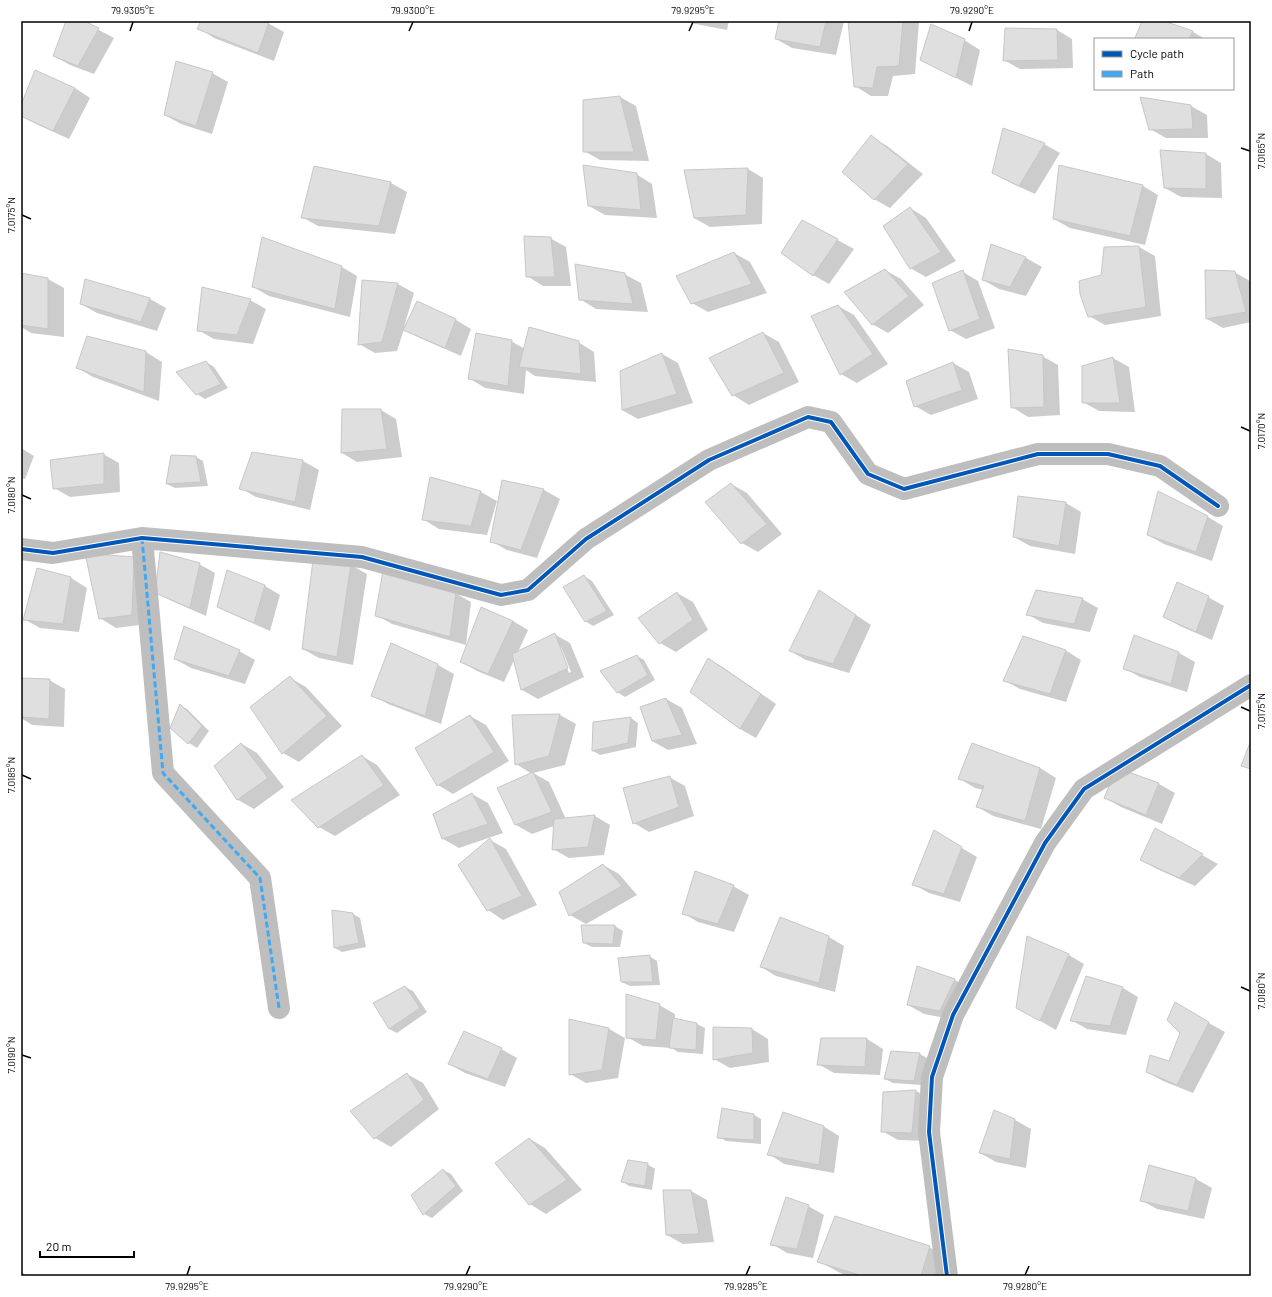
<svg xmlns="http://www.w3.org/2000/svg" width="1272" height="1297" font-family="Barlow,sans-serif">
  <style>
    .shadow { fill: #0003; fill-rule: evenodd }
    .building { fill: #dfdfdf; stroke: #c7c7c7 }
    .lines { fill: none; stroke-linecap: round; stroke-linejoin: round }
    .street { stroke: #bebebe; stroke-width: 22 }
    .quiet { stroke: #3fa9f5; stroke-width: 3; stroke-dasharray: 6 3; stroke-linecap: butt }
    .cycleway-casing { stroke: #fff; stroke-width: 6 }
    .cycleway { stroke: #0057b8; stroke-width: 4 }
    .ticks { fill: none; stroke: #000; stroke-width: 1.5 }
    .neatline { fill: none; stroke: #000; stroke-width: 1.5 }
    .ticks-label { font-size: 10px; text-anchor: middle; fill: #000 }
  </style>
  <rect width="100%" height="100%" fill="#fff"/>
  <!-- shadow -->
  <path class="shadow" d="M 67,21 L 82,21 L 114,38 L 94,74 L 70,65 L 54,56 Z
    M 202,21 L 264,21 L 284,32 L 274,61 L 214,38 L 199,28 Z
    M 680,21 L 729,21 L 727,30 Z
    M 780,21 L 844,21 L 836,55 L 792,48 L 776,39 Z
    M 849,21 L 919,21 L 915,74 L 893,76 L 888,96 L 871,96 L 855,86 Z
    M 1143,21 L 1161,21 L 1193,32 L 1205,39 L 1138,39 Z
    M 1057,30 L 1072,39 L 1073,68 L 1020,69 L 1004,60 Z
    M 964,40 L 980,50 L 972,86 L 921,60 Z
    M 212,73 L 228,82 L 212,134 L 181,124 L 165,115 Z
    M 75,88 L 90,98 L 69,139 L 34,123 L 21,116 L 21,108 Z
    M 620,97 L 636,106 L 649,161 L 600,160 L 584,151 Z
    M 1191,106 L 1207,115 L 1208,138 L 1166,138 L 1150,129 Z
    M 1004,129 L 1044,144 L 1060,153 L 1035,194 L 1009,182 L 993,173 Z
    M 871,137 L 887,146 L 923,174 L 890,208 L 874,199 Z
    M 1206,154 L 1221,163 L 1222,198 L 1181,197 L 1165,188 Z
    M 748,169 L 763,178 L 762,224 L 710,227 L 694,218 Z
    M 636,174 L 652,184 L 657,218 L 605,215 L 589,206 Z
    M 391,183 L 407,192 L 395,234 L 318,226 L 302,217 Z
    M 1143,186 L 1158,195 L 1145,245 L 1070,228 L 1054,219 Z
    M 910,208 L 926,218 L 956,261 L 926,277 L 910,268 Z
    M 803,221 L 854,249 L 829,284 L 813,275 Z
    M 550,238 L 566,247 L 571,286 L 543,286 L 527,276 Z
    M 991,245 L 1026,258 L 1042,267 L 1026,296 L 999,289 L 983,280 Z
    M 1139,247 L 1155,256 L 1161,316 L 1105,325 L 1089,316 L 1102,275 Z
    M 734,253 L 750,262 L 767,293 L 708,312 L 692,303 Z
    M 342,267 L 357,276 L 350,317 L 269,296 L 253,287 Z
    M 885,270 L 901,279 L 924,305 L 888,333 L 872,324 Z
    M 963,272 L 978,281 L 995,328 L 966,339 L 950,330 Z
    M 1234,272 L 1250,281 L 1251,322 L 1223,328 L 1207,319 Z
    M 21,274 L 48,279 L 64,288 L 64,337 L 31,333 L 21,327 Z
    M 624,274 L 641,283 L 648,312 L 596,309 L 580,299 Z
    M 86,280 L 150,299 L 166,308 L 157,331 L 97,313 L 81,304 Z
    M 363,281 L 398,284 L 414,293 L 404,327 L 456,320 L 471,329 L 461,356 L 420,338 L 404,329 L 397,351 L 375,353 L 359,344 Z
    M 250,300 L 266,309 L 253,344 L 214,339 L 198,330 Z
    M 838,306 L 854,315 L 888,364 L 857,383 L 841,374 Z
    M 763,333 L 779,342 L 799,382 L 749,405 L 733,395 L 710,359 Z
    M 88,337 L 146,352 L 162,362 L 159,401 L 93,377 L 78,368 Z
    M 511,341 L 525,349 L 578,342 L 594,352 L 596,382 L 535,376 L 526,370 L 524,394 L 485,388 L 469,378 Z
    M 662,354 L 678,363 L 693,403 L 638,419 L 622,410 Z
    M 1042,356 L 1058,365 L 1060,415 L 1028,417 L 1012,407 Z
    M 1113,358 L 1129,367 L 1135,412 L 1099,411 L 1083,402 L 1083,367 Z
    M 206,362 L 214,367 L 228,388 L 205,399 L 197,394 Z
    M 953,363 L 969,372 L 978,399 L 931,415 L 915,406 Z
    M 381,410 L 396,419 L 402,457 L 357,462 L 342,453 Z
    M 21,448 L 34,456 L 25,479 L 21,478 Z
    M 252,453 L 303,461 L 319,470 L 310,510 L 256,497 L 240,488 Z
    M 103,454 L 119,463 L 120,492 L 70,497 L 54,488 Z
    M 196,457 L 203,461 L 208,486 L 175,488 L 167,484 Z
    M 430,478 L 481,492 L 497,501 L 487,535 L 439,529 L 423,519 Z
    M 503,481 L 544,490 L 560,499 L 537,558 L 507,550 L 491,541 Z
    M 731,484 L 747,493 L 782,534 L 758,552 L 742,543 Z
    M 1066,503 L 1081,512 L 1075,554 L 1030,546 L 1014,537 Z
    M 1208,517 L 1223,526 L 1212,561 L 1164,544 L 1148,535 Z
    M 134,558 L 148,624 L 116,628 L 100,618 Z
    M 199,564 L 215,573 L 206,616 L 172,601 L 156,592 Z
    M 351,565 L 367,574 L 353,665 L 319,658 L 303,649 Z
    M 38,569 L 71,578 L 87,588 L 79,632 L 40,628 L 24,619 Z
    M 584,576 L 592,581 L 614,615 L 593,626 L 585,621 Z
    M 265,586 L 280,595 L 270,631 L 234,615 L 218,606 Z
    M 819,592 L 835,601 L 871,625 L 849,673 L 806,660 L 790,651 Z
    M 455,593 L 471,602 L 466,645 L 392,624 L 376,615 Z
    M 677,593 L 693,602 L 708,630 L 676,652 L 660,643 Z
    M 1208,597 L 1224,606 L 1212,640 L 1180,626 L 1164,617 Z
    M 1082,599 L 1098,608 L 1090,632 L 1043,623 L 1027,614 Z
    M 513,621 L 528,630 L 518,652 L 554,634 L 570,643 L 584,677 L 538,699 L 522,690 L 514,660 L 504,682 L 477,671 L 462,662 ZM 559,647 L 561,647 L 571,672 L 569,673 Z
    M 1135,636 L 1179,653 L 1195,662 L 1187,692 L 1140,677 L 1124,668 Z
    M 391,645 L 438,665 L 454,674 L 441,724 L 388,704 L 372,695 Z
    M 1065,650 L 1081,660 L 1066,702 L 1020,689 L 1004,680 Z
    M 239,651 L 255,660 L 245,684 L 191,668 L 175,659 Z
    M 637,656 L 644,660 L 655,680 L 625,697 L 617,692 Z
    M 709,659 L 724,668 L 776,704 L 756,738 L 740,729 L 691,692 Z
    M 290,678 L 306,687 L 342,726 L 299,762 L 283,753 L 252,708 Z
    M 21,679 L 49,680 L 65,689 L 64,727 L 32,725 L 21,718 Z
    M 666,699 L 682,708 L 697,744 L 668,750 L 652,741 L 641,708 Z
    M 180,705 L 187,709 L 209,731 L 197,748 L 189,743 L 171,727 Z
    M 560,715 L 576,724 L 565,765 L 533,773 L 549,782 L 566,819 L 595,816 L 610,825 L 604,855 L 569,858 L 553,849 L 554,826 L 532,834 L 516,825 L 532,774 L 516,764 L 513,716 Z
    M 470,716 L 486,725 L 509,761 L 453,794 L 438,785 Z
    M 631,718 L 638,723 L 636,747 L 600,755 L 593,751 Z
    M 242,744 L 257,753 L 284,787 L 254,809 L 238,800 L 215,766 Z
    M 973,744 L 1040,768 L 1056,778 L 1041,829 L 993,816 L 978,807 L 984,790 L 975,788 L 960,779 Z
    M 362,756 L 377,765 L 400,795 L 335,836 L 319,827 Z
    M 1118,770 L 1159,784 L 1175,793 L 1162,824 L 1121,807 L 1105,798 Z
    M 669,777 L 685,786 L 694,816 L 649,832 L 634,823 Z
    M 472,794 L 488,803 L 503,833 L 459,848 L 443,839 Z
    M 1156,829 L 1202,855 L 1218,864 L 1195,886 L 1157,869 L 1141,860 Z
    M 490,840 L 506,849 L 537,905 L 503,920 L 488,910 Z
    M 950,841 L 977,857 L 960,902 L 929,893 L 913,884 Z
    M 603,865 L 619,874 L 637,895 L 586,924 L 570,915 Z
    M 733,886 L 749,895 L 734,932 L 698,922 L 683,913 Z
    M 353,914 L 360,918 L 366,947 L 342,952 L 335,948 Z
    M 582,926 L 615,926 L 623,931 L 620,947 L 592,947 L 584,943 Z
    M 829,937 L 844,946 L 835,992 L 776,976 L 761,967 Z
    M 1069,955 L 1084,964 L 1056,1030 L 1018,1008 Z
    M 649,956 L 657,961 L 660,985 L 630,986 L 622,982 Z
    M 918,968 L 955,980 L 971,989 L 956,1020 L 924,1014 L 908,1005 Z
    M 405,987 L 413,991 L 427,1012 L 397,1033 L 389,1029 Z
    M 1123,988 L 1138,997 L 1126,1035 L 1087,1029 L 1071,1020 Z
    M 1175,1004 L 1225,1032 L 1193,1093 L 1163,1081 L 1147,1072 L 1170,1062 L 1181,1033 Z
    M 659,1005 L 675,1014 L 675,1019 L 697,1024 L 705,1028 L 703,1054 L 678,1052 L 672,1048 L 643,1046 L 627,1037 Z
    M 570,1020 L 609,1029 L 625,1038 L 618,1078 L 586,1083 L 570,1074 Z
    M 752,1029 L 768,1039 L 769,1062 L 730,1068 L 714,1059 Z
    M 867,1039 L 883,1049 L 880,1075 L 834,1073 L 818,1064 Z
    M 501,1049 L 517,1058 L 505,1087 L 465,1073 L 449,1064 Z
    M 920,1054 L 927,1058 L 922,1085 L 893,1083 L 885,1079 Z
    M 407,1074 L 423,1083 L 439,1109 L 391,1147 L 375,1138 Z
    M 916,1091 L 932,1100 L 928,1141 L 898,1140 L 882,1131 L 884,1093 Z
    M 754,1115 L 761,1119 L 761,1144 L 726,1141 L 719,1137 Z
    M 1015,1120 L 1031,1129 L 1026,1168 L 996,1162 L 980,1153 Z
    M 823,1126 L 839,1136 L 834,1173 L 784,1164 L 769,1154 Z
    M 530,1139 L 545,1148 L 582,1190 L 546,1214 L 530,1204 Z
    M 647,1164 L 655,1169 L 652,1190 L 629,1186 L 622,1181 Z
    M 443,1170 L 451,1174 L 463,1191 L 432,1218 L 424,1214 Z
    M 1196,1179 L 1212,1188 L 1204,1219 L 1157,1209 L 1141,1200 Z
    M 691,1191 L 707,1200 L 714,1242 L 683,1244 L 667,1235 Z
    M 808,1206 L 824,1215 L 813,1258 L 787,1253 L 772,1244 Z
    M 929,1247 L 953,1261 L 949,1276 L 846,1276 L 818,1261 Z
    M 21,1271 L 27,1276 L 21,1276 Z"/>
  <!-- building -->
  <path class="building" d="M 66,21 L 84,21 L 99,28 L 78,66 L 53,56 Z
    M 201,21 L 267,21 L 269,22 L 258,53 L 197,29 Z
    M 779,21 L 826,21 L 820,47 L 775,39 Z
    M 848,21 L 903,21 L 899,66 L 877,67 L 873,88 L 854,87 Z
    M 1142,21 L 1164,21 L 1193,31 L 1189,39 L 1137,39 L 1135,38 Z
    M 931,24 L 965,39 L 956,78 L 920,60 Z
    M 1005,28 L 1057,29 L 1058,60 L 1003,61 Z
    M 176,61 L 213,72 L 196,126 L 164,115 Z
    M 35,70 L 75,88 L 53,131 L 21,116 L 21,105 Z
    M 620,96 L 634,152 L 583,152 L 583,100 Z
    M 1140,97 L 1191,105 L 1193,129 L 1149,130 Z
    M 1003,128 L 1045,143 L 1019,186 L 992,173 Z
    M 871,135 L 908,164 L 874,200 L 842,172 Z
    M 1160,150 L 1206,153 L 1206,189 L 1164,188 Z
    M 583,165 L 637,173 L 641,210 L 588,206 Z
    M 1059,165 L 1143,185 L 1130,236 L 1053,219 Z
    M 314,166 L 391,182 L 379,226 L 301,218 Z
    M 748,168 L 746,215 L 694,218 L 684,170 Z
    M 910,207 L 941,252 L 910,269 L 883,226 Z
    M 802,220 L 838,239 L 813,276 L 781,253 Z
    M 524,236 L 551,237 L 555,277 L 526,277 Z
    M 262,237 L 342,266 L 335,309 L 252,287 Z
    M 991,244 L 1026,257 L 1010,287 L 982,280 Z
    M 1139,246 L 1146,307 L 1088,317 L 1080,294 L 1079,281 L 1101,275 L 1104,247 Z
    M 734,252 L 752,284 L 691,304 L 676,276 Z
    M 575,264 L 625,273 L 633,304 L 579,300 Z
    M 885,269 L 909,296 L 872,325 L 844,292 Z
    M 963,270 L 980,319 L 949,331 L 932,283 Z
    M 1205,270 L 1235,271 L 1246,312 L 1206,319 Z
    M 21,273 L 48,278 L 48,329 L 21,325 Z
    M 85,279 L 150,298 L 141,322 L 80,304 Z
    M 362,280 L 398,283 L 382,342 L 358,345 Z
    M 202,287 L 251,299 L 237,335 L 197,331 Z
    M 417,301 L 456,319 L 445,348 L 403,330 Z
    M 838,305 L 873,354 L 840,375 L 811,316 Z
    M 529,327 L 579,341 L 581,374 L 519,367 Z
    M 763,332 L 784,373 L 732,396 L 709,358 Z
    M 476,333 L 512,340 L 508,386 L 468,379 Z
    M 87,336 L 146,351 L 144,392 L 76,368 Z
    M 1008,349 L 1043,355 L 1044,407 L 1011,408 Z
    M 662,353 L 677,394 L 622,410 L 620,371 Z
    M 1113,357 L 1120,403 L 1082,403 L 1082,366 Z
    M 206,361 L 221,384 L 196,395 L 176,372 Z
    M 953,362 L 962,390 L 914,407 L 906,381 Z
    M 342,409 L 381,409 L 387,449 L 341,453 Z
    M 252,452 L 303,460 L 295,502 L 239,489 Z
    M 104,453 L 104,484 L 53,489 L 50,460 Z
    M 171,455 L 196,456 L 201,482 L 166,484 Z
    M 430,477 L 481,491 L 471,526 L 422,520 Z
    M 502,480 L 544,489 L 521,550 L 490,542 Z
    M 731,483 L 767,524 L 741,544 L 705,502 Z
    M 1158,491 L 1208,516 L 1196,552 L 1147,535 Z
    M 1018,496 L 1066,502 L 1059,546 L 1013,537 Z
    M 160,552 L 200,563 L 190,608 L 155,593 Z
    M 85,553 L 134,557 L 132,615 L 99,619 Z
    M 313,560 L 351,564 L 337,657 L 302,649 Z
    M 37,568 L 71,577 L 63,624 L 23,620 Z
    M 227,570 L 265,585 L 254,623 L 217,607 Z
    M 383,571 L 456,592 L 450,637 L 375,616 Z
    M 584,575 L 607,611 L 585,622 L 563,587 Z
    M 1177,582 L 1209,596 L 1196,632 L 1163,617 Z
    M 819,590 L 856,615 L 833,664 L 789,651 Z
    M 1036,590 L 1083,598 L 1074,624 L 1026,615 Z
    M 677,592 L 693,620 L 659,644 L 638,618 Z
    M 481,607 L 513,621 L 488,674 L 460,662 Z
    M 184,626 L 240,650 L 229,676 L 174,659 Z
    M 555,633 L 568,668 L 521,690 L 512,654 Z
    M 1134,635 L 1179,652 L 1171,684 L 1123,669 Z
    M 1023,636 L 1066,650 L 1050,694 L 1003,681 Z
    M 391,643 L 438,664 L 425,716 L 371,696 Z
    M 637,655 L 648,675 L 617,693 L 600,671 Z
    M 708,658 L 761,694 L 740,729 L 690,692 Z
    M 290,676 L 327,716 L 282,754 L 250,707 Z
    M 21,678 L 50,679 L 49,719 L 21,717 Z
    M 666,698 L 682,735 L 652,741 L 640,707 Z
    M 180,704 L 202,726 L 188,744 L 170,728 Z
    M 560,714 L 549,756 L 515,765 L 512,715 Z
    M 470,715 L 494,752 L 437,786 L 415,748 Z
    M 631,717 L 628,743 L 592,751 L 593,722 Z
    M 1251,740 L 1251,769 L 1241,766 Z
    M 241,743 L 268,778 L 237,800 L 214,766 Z
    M 972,743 L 1040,768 L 1025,821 L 976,807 L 984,786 L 958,779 Z
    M 362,755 L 384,785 L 318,828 L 291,800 Z
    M 1117,768 L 1159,783 L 1146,815 L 1104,798 Z
    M 533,772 L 552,812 L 515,825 L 497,788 Z
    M 670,776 L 679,807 L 633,824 L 623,788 Z
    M 472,793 L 488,824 L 442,839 L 433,814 Z
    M 595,815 L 588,847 L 552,850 L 554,819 Z
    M 1155,828 L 1203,854 L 1179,878 L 1140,860 Z
    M 934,830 L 962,847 L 944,894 L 912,885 Z
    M 490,838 L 522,896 L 487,911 L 458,865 Z
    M 603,864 L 622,886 L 569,916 L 559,892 Z
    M 695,871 L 734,885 L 718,924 L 682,914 Z
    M 332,910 L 353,913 L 359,943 L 334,948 Z
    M 780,917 L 829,936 L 819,983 L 760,967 Z
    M 581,925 L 615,925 L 613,944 L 583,943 Z
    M 1027,936 L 1069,954 L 1040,1021 L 1016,1008 Z
    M 650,955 L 653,982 L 621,982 L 618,958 Z
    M 917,966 L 955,979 L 940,1011 L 907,1005 Z
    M 1086,976 L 1123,987 L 1110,1026 L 1070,1021 Z
    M 405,986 L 420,1008 L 389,1029 L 373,1003 Z
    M 626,994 L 660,1004 L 656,1040 L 626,1038 Z
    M 1175,1002 L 1209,1022 L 1177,1085 L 1146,1072 L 1150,1055 L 1169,1061 L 1180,1033 L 1167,1020 Z
    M 673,1018 L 697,1023 L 696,1050 L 669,1048 Z
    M 569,1019 L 609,1028 L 602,1070 L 569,1075 Z
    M 713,1027 L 752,1028 L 753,1053 L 713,1060 Z
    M 464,1031 L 502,1048 L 488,1079 L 448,1064 Z
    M 821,1038 L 867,1038 L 865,1067 L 817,1065 Z
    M 891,1051 L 920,1053 L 914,1081 L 884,1079 Z
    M 407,1073 L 424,1100 L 374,1139 L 350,1111 Z
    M 916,1090 L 912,1133 L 881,1132 L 883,1092 Z
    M 722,1108 L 754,1114 L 754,1140 L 717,1138 Z
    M 994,1110 L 1015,1119 L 1010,1159 L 979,1153 Z
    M 783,1112 L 824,1126 L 819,1165 L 767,1155 Z
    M 529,1138 L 567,1180 L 529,1205 L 495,1163 Z
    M 628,1160 L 648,1163 L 645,1186 L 621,1182 Z
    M 1149,1165 L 1196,1178 L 1188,1211 L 1140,1201 Z
    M 443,1169 L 456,1186 L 423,1215 L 411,1195 Z
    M 663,1190 L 691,1190 L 699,1234 L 666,1235 Z
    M 786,1197 L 809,1205 L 797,1249 L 770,1245 Z
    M 835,1216 L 930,1246 L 921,1276 L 863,1276 L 817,1262 Z"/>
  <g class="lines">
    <!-- street -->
    <path class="street" d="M 142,538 L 163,773 L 260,878 L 279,1008
      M 21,549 L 53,553 L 142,538 L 362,557 L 501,595 L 528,590 L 586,539 L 709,460 L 808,417 L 831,422 L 868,474 L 904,489 L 1038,454 L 1108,454 L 1160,466 L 1218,506
      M 947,1276 L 929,1132 L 932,1077 L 953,1015 L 1045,843 L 1084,789 L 1251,685"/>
    <!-- quiet -->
    <path class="quiet" d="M 142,538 L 163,773 L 260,878 L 279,1008"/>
    <defs>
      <path id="cycleway" d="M 21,549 L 53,553 L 142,538 L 362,557 L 501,595 L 528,590 L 586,539 L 709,460 L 808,417 L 831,422 L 868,474 L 904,489 L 1038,454 L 1108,454 L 1160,466 L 1218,506
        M 947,1276 L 929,1132 L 932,1077 L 953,1015 L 1045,843 L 1084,789 L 1251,685"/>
    </defs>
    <!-- cycleway casing -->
    <use href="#cycleway" class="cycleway-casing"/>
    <!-- cycleway -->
    <use href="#cycleway" class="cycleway"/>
  </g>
  <!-- ticks -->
  <path class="ticks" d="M 130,31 L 133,22M 409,31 L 413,22M 689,31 L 693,22M 969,31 L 972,22M 1241,148 L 1250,151M 22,215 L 31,219M 1241,427 L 1250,431M 22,495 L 31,499M 1241,707 L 1250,711M 22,775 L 31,779M 1241,987 L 1250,991M 22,1055 L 31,1058M 187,1275 L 190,1266M 466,1275 L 470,1266M 746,1275 L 750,1266M 1025,1275 L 1029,1266"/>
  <!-- border -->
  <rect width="1272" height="1297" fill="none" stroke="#ffffff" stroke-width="44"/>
  <!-- legend -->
  <rect x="1094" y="38" width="140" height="52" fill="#ffffff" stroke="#999999"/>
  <rect x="1102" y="51" width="20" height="6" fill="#0057b8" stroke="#999999"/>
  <text x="1130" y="58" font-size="12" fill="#000000">Cycle path</text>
  <rect x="1102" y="71" width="20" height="6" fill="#3fa9f5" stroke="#999999"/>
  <text x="1130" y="78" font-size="12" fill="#000000">Path</text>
  <!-- scale -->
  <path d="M40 1251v6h94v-6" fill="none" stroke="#000000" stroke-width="2"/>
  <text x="46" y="1251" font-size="12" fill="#000000" stroke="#ffffff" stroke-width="3" paint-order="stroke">20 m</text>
  <rect x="22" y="22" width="1228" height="1253" class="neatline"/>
  <g class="ticks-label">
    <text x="133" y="14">79.9305°E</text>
    <text x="413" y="14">79.9300°E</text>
    <text x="693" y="14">79.9295°E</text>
    <text x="972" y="14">79.9290°E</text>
    <text transform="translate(1261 151) rotate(-90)" y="4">7.0165°N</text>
    <text transform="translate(11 215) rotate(-90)" y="4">7.0175°N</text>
    <text transform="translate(1261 431) rotate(-90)" y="4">7.0170°N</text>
    <text transform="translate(11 495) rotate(-90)" y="4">7.0180°N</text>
    <text transform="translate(1261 711) rotate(-90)" y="4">7.0175°N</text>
    <text transform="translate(11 775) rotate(-90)" y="4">7.0185°N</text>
    <text transform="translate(1261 991) rotate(-90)" y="4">7.0180°N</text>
    <text transform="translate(11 1055) rotate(-90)" y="4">7.0190°N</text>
    <text x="187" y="1290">79.9295°E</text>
    <text x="466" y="1290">79.9290°E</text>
    <text x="746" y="1290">79.9285°E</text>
    <text x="1025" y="1290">79.9280°E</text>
  </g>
</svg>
